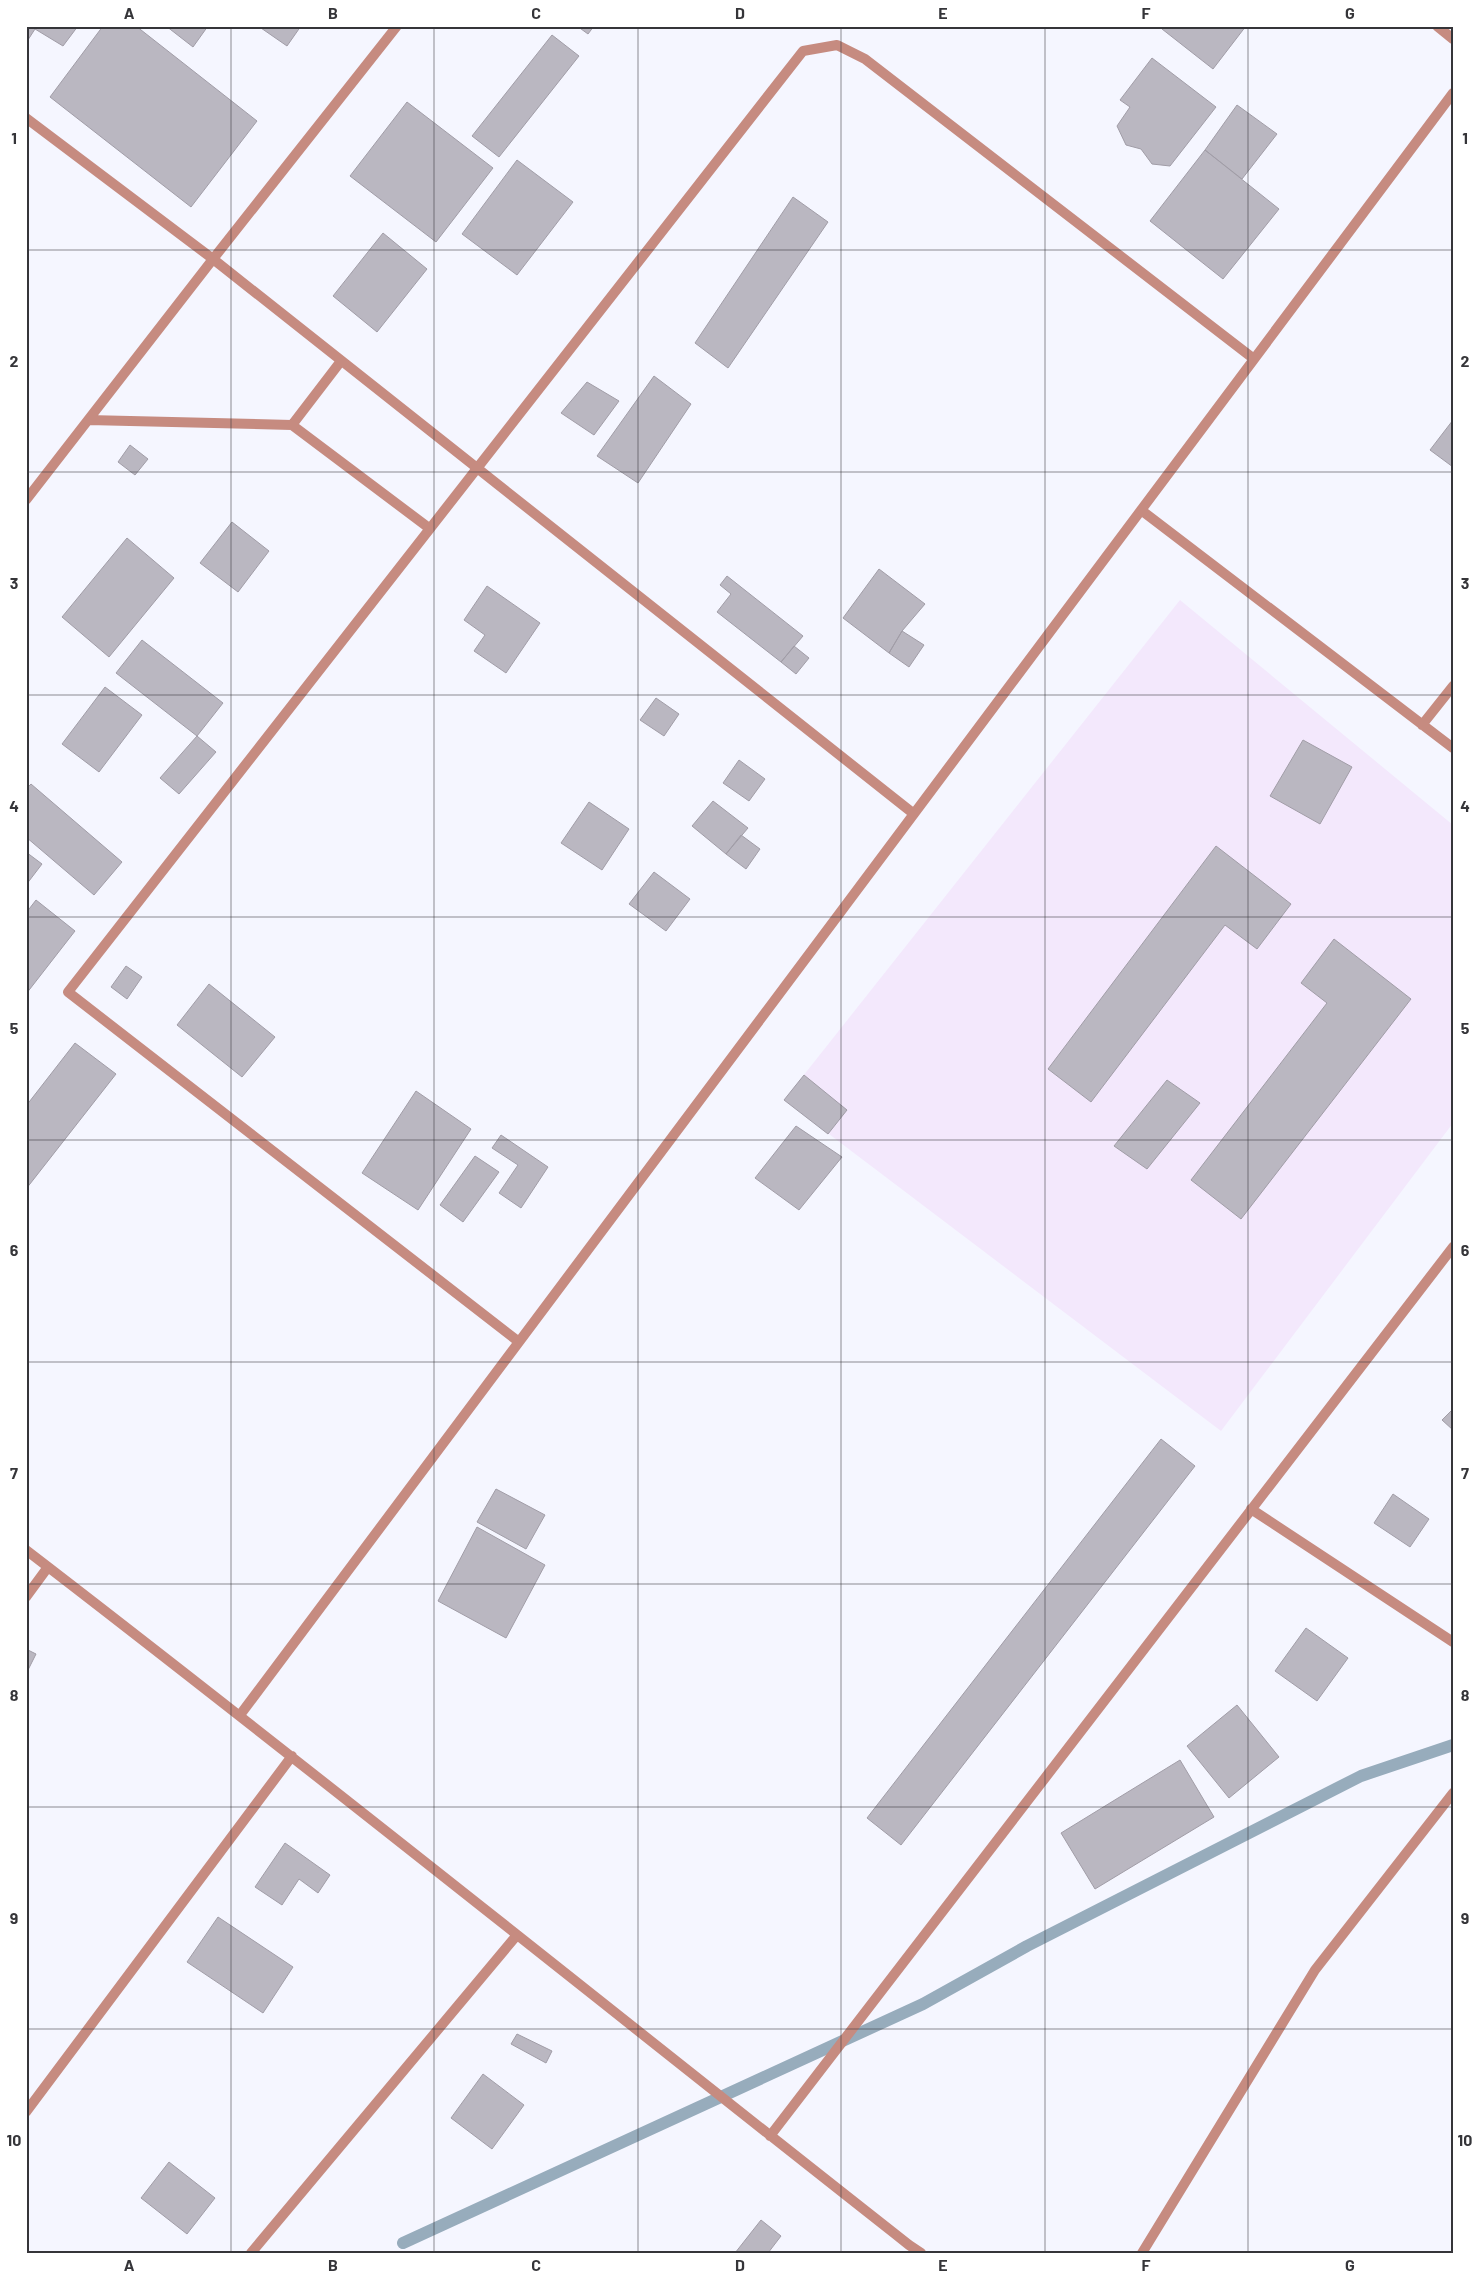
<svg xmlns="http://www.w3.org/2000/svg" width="1479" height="2279" font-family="Barlow,sans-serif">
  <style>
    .education { fill: #f3e8fc }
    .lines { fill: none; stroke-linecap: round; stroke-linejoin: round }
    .stream { stroke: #97acbc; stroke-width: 12 }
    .building { fill: #bab7c1; stroke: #a19da7 }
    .minor { stroke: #c68b80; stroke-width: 10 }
    .grid { fill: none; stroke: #353539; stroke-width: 1; stroke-opacity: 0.55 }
    .neatline { fill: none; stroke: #353539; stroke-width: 2 }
    .grid-label { font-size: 16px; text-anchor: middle; font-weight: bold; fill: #353539 }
  </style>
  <rect width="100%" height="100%" fill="#f5f6ff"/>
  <!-- education -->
  <path class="education" d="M 1180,600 L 1453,825 L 1453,1123 L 1221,1431 L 784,1100 Z"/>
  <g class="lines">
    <!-- stream -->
    <path class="stream" d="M 403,2243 L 923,2004 L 1027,1946 L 1361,1776 L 1453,1745"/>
  </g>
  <!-- building -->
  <path class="building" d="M 26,26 L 78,26 L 63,46 L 35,29 L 26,43 Z
    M 103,26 L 136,26 L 257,121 L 191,207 L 50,97 Z
    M 166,26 L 208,26 L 193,47 Z
    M 262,26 L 301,26 L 287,46 L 261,28 Z
    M 577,26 L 594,26 L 588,34 Z
    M 1165,26 L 1246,26 L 1213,69 L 1162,29 Z
    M 552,35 L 579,56 L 499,157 L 472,136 Z
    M 1152,58 L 1216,107 L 1170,166 L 1152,164 L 1141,149 L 1126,145 L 1117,126 L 1130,107 L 1120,100 Z
    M 407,102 L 493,168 L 436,242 L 350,176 Z
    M 1237,105 L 1277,134 L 1242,179 L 1205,150 Z
    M 1205,150 L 1279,209 L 1223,279 L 1150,221 Z
    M 517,160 L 573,202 L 517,275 L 462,234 Z
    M 793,197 L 828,222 L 728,368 L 695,343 Z
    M 383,233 L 427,269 L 377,332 L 333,296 Z
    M 654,376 L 691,404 L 638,483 L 597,456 Z
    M 587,382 L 619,401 L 594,435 L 561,413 Z
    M 1453,420 L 1453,467 L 1430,450 Z
    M 130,445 L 148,459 L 135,475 L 118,462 Z
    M 232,522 L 269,551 L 238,592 L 200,563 Z
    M 127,538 L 174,578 L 109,657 L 62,617 Z
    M 879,569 L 925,604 L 902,631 L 889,653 L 843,618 Z
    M 727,576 L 803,636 L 781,662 L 717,612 L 731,594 L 720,585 Z
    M 487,586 L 540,623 L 506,673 L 474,651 L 485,635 L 464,620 Z
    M 902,631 L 924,645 L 909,667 L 889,653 Z
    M 142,640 L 223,703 L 197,736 L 116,673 Z
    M 794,646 L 809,658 L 796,674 L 781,662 Z
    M 105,687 L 142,715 L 99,772 L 62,744 Z
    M 656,698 L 679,714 L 664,736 L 640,720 Z
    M 197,736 L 216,752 L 179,794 L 160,778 Z
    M 1303,740 L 1352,767 L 1320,824 L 1270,796 Z
    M 739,760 L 765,779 L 749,801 L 723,783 Z
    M 31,784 L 122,862 L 94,895 L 26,837 L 26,789 Z
    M 713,801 L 748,828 L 726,854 L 692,826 Z
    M 589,802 L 629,829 L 602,870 L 561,843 Z
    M 741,835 L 760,849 L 746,869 L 726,854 Z
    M 1216,846 L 1291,904 L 1257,949 L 1225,925 L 1091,1102 L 1048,1069 Z
    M 26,852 L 42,864 L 26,885 Z
    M 654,872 L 690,899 L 666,931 L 629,904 Z
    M 36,900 L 75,931 L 26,994 L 26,913 Z
    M 1334,939 L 1411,999 L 1241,1219 L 1191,1180 L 1327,1003 L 1301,983 Z
    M 126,966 L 142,977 L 127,999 L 111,987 Z
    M 209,984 L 275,1037 L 242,1077 L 177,1025 Z
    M 75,1043 L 116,1074 L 26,1189 L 26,1106 Z
    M 804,1075 L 847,1110 L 828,1134 L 784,1100 Z
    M 1167,1080 L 1200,1103 L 1147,1169 L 1114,1146 Z
    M 416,1091 L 471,1129 L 418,1210 L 362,1173 Z
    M 796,1126 L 842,1157 L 799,1210 L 755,1178 Z
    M 501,1135 L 548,1167 L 521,1208 L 499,1193 L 518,1165 L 492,1148 Z
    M 475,1156 L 499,1172 L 463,1222 L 440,1205 Z
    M 1453,1409 L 1453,1430 L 1442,1420 Z
    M 1161,1439 L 1195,1466 L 901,1845 L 867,1818 Z
    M 496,1489 L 545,1515 L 526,1549 L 477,1522 Z
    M 1393,1494 L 1429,1519 L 1410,1547 L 1374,1523 Z
    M 477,1527 L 545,1565 L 506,1638 L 438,1601 Z
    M 1306,1628 L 1348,1658 L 1317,1701 L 1275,1671 Z
    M 26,1649 L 36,1654 L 28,1670 L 26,1669 Z
    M 1237,1705 L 1279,1757 L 1229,1798 L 1187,1746 Z
    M 1180,1760 L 1214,1817 L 1095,1889 L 1061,1833 Z
    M 285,1843 L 330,1875 L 318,1893 L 299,1879 L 282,1905 L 255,1887 Z
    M 218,1917 L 293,1967 L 263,2013 L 187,1962 Z
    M 517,2034 L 552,2051 L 546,2063 L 511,2044 Z
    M 483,2074 L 524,2105 L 492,2149 L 451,2118 Z
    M 169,2162 L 215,2198 L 187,2234 L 141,2198 Z
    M 761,2220 L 781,2236 L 768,2253 L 735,2253 Z"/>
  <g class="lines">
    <!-- minor -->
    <path class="minor" d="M 1437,26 L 1453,39
      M 26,118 L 213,259 L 914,814
      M 88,420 L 292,425 L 429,528
      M 292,425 L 341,361
      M 26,500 L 213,259 L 397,26
      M 1141,510 L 1453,748
      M 1422,725 L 1453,686
      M 519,1342 L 68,992 L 803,51 L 837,45 L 865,59 L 1254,359
      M 1251,1509 L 1453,1642
      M 26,1550 C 323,1778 615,2014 909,2245 L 921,2253
      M 26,1597 L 48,1567
      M 240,1715 L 1453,93
      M 26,2112 L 292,1756
      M 770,2136 L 1453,1247
      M 251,2253 L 517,1935
      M 1142,2253 L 1315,1970 L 1453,1793"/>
  </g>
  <!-- grid -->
  <path class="grid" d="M 231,26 L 231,2253M 434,26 L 434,2253M 638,26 L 638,2253M 841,26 L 841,2253M 1045,26 L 1045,2253M 1248,26 L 1248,2253M 26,250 L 1453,250M 26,472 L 1453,472M 26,695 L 1453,695M 26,917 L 1453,917M 26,1140 L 1453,1140M 26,1362 L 1453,1362M 26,1584 L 1453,1584M 26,1807 L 1453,1807M 26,2029 L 1453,2029"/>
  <!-- border -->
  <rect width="1479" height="2279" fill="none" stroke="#ffffff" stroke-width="55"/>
  <rect x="28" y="28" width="1424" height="2224" class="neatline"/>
  <g class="grid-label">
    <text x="129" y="19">A</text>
    <text x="333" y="19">B</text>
    <text x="536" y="19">C</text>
    <text x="740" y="19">D</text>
    <text x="943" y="19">E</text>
    <text x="1146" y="19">F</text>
    <text x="1350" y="19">G</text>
    <text x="14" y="144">1</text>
    <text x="1465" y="144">1</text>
    <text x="14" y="367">2</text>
    <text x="1465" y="367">2</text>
    <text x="14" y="589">3</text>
    <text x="1465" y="589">3</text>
    <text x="14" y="812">4</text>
    <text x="1465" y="812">4</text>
    <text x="14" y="1034">5</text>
    <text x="1465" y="1034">5</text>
    <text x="14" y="1256">6</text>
    <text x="1465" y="1256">6</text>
    <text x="14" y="1479">7</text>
    <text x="1465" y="1479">7</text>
    <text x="14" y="1701">8</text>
    <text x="1465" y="1701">8</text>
    <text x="14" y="1924">9</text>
    <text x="1465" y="1924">9</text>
    <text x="14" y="2146">10</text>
    <text x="1465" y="2146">10</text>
    <text x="129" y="2271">A</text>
    <text x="333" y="2271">B</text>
    <text x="536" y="2271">C</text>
    <text x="740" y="2271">D</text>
    <text x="943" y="2271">E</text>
    <text x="1146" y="2271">F</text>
    <text x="1350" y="2271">G</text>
  </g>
</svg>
